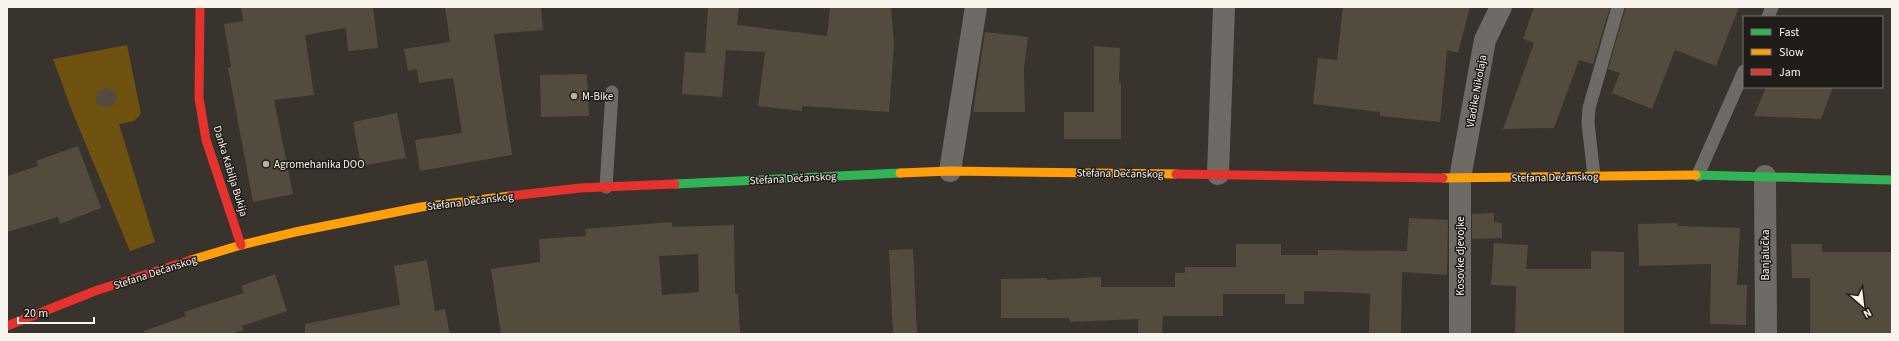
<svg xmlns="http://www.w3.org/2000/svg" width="1899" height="341" font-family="'Source Sans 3',sans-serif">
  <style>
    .green { fill: #6f520f }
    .building { fill: #534c3e; fill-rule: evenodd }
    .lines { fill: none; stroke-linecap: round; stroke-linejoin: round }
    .lane { stroke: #6e6a65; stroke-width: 13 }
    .street { stroke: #6e6a65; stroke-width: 22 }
    .fast { stroke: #30b455; stroke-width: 9 }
    .slow { stroke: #ff9f0a; stroke-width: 9 }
    .jam { stroke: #e5322d; stroke-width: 9 }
    .poi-dot { fill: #b5b0a8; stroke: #201c17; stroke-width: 1.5 }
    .labels { text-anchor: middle; stroke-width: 3; stroke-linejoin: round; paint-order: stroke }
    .street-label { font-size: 11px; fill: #f8f3eb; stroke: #201c17 }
    .poi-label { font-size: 11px; fill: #f8f3eb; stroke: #201c17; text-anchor: start }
  </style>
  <rect width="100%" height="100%" fill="#38332c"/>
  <!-- green -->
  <path class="green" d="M 127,45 L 141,114 L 134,121 L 119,124 L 155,242 L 130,251 L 72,111 L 53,59 Z"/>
  <!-- building -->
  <path class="building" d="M 241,7 L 373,7 L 378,48 L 348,51 L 346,28 L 305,35 L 314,95 L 274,100 L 293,194 L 253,202 L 228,68 L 231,67 L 224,24 L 243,21 Z
    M 445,7 L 541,7 L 543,30 L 494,34 L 512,155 L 420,171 L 415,140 L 462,133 L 453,78 L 419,83 L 417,69 L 408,71 L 404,49 L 450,42 Z
    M 708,7 L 739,7 L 737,25 L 827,36 L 830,7 L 891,7 L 894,44 L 889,112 L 802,106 L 802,111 L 758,106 L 765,52 L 726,50 L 722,97 L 682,94 L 685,52 L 705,53 Z
    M 1343,7 L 1470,7 L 1458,53 L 1447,50 L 1440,122 L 1380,116 L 1380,112 L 1313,104 L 1318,58 L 1337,60 Z
    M 1534,7 L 1610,7 L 1593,64 L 1579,60 L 1554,128 L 1503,129 L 1534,43 L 1523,39 Z
    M 1626,7 L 1739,7 L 1716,66 L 1675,50 L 1652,109 L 1612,93 L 1620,73 L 1608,69 Z
    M 985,32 L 1028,37 L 1024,68 L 1025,112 L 973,112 Z
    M 1094,46 L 1120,48 L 1119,83 L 1121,83 L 1121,139 L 1064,139 L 1064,112 L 1094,112 Z
    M 587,74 L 589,116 L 541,117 L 540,75 Z
    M 107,87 L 115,92 L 117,97 L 115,104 L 108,107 L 95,105 L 98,92 Z
    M 1766,87 L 1833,87 L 1821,119 L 1754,116 Z
    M 397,113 L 406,158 L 361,166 L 353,122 Z
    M 78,146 L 101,208 L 60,224 L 58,217 L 7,232 L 7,176 L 38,166 L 36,161 Z
    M 1494,213 L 1494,222 L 1502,223 L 1502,238 L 1472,239 L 1472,214 Z
    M 1409,218 L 1448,220 L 1447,275 L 1402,272 L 1401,334 L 1369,334 L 1370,294 L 1363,293 L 1304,291 L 1304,304 L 1285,304 L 1285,294 L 1223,294 L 1223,316 L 1163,316 L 1162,334 L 1138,334 L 1138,319 L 1070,322 L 1069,318 L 1001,318 L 1001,279 L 1047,278 L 1047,280 L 1101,277 L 1101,287 L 1175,287 L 1175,273 L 1185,273 L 1185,267 L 1236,267 L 1236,244 L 1281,244 L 1281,255 L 1318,255 L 1318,250 L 1407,251 Z
    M 672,222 L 672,227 L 734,225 L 735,294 L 738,294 L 740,334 L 501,334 L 491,269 L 540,262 L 539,239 L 586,236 L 585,229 ZM 698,254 L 699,292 L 662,295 L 659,256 Z
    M 1678,223 L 1678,226 L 1740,228 L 1737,285 L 1747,285 L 1746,325 L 1710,324 L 1711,264 L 1639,266 L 1638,224 Z
    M 1494,243 L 1528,245 L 1526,269 L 1591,269 L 1591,251 L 1624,252 L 1624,334 L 1515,334 L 1516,286 L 1491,285 Z
    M 1791,244 L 1822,244 L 1822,252 L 1892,252 L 1892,334 L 1810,334 L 1810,278 L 1792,278 Z
    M 913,249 L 917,334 L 893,334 L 889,250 Z
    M 427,260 L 435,311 L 445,309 L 450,334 L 305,334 L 305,324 L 400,305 L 394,266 Z
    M 275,274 L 287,311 L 242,326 L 244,330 L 231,334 L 145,334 L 144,331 L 186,316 L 184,312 L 244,293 L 241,286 Z"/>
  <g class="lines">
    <!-- lane -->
    <path class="lane" d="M 1768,17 L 1772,7
      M 1698,175 L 1744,71
      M 1594,176 L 1588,123 L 1589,108 L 1618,7
      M 606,187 L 612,92"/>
    <!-- street -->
    <path class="street" d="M 950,171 L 976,7
      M 1218,174 L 1224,7
      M 1765,176 L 1766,334
      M 1460,334 L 1460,178 L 1485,40 L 1501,7"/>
    <!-- fast -->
    <path class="fast" d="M 1696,175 L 1892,180
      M 675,184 L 900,173"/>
    <!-- slow -->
    <path class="slow" d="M 900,173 L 950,171 L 1176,174
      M 1443,178 L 1696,175
      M 191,260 L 241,245 L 295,232 L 421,207 L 510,196"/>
    <!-- jam -->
    <path class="jam" d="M 200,7 L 199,98 L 206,140 L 241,245
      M 1176,174 L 1443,178
      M 510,196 L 580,188 L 675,184
      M 7,326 L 95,291 L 191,260"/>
  </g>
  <!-- markers -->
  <g class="poi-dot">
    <circle cx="574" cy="96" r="4"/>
    <circle cx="266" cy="164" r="4"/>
  </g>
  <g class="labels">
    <!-- street labels -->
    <g class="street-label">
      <text transform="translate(1476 91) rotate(-80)" y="4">Vladike Nikolaja</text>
      <text transform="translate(231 171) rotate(73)" y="4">Danka Kabilja Bukija</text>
      <text transform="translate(1120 173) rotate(1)" y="4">Stefana Dečanskog</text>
      <text transform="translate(1555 177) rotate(-1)" y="4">Stefana Dečanskog</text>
      <text transform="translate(793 178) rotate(-3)" y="4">Stefana Dečanskog</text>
      <text transform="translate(470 201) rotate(-7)" y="4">Stefana Dečanskog</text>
      <text transform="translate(1765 255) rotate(-90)" y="4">Banjalučka</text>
      <text transform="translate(1460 256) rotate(-90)" y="4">Kosovke djevojke</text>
      <text transform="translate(155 272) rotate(-18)" y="4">Stefana Dečanskog</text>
    </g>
    <!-- poi labels -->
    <g class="poi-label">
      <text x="582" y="100">M-Bike</text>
      <text x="274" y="168">Agromehanika DOO</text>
    </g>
  </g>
  <!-- border -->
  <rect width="1899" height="341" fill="none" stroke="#f8f3eb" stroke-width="16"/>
  <!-- legend -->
  <rect x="1743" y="16" width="140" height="72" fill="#201c17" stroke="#76726c"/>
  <rect x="1751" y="29" width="20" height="6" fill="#30b455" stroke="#76726c"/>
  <text x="1779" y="36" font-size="12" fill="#f8f3eb">Fast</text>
  <rect x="1751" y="49" width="20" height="6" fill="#ff9f0a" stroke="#76726c"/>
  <text x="1779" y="56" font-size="12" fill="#f8f3eb">Slow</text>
  <rect x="1751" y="69" width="20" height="6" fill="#e5322d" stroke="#76726c"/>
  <text x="1779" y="76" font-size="12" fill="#f8f3eb">Jam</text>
  <!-- north arrow -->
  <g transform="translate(1863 305) rotate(152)" stroke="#201c17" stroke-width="3" paint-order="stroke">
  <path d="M0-3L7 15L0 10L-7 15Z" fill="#f8f3eb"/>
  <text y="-6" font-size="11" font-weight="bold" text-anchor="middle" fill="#f8f3eb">N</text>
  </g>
  <!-- scale -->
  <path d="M18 317v6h76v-6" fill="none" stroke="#f8f3eb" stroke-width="2"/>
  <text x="24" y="317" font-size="12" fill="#f8f3eb" stroke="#201c17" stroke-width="3" paint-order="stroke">20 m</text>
</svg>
